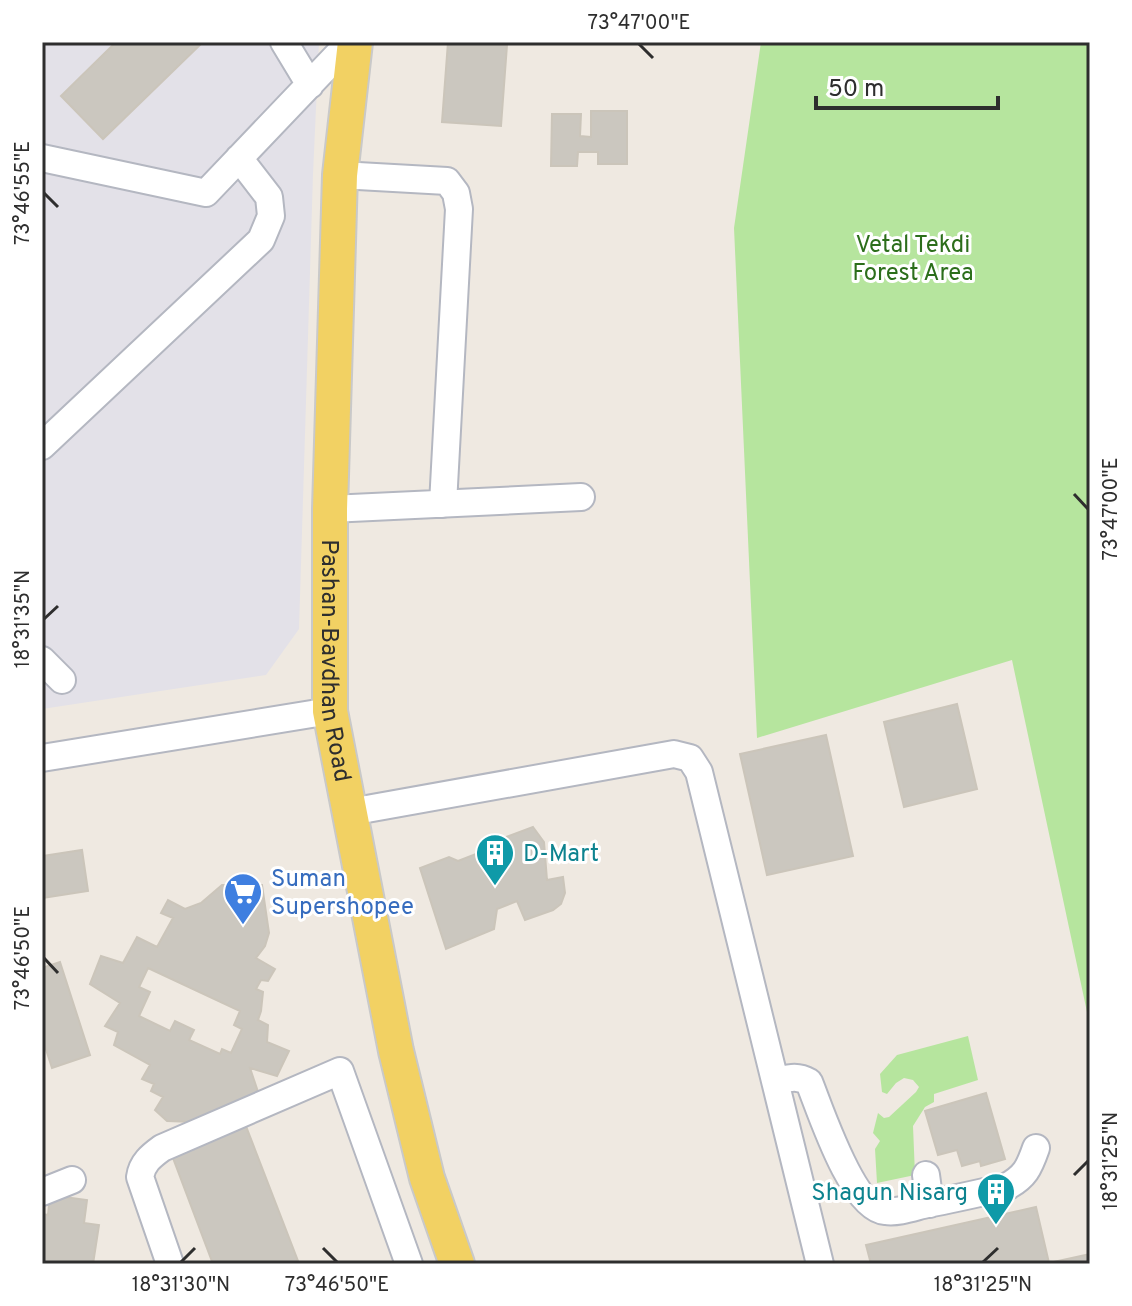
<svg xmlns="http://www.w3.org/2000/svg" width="1132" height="1306" font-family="Overpass,sans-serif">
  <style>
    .industrial { fill: #e3e1e8 }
    .green { fill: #b6e59e }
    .building { fill: #cbc7bf; stroke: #cbc5ba; stroke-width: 2; fill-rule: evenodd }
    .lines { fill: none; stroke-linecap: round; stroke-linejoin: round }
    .minor-casing { stroke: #b4b7c1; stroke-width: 30 }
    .major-casing { stroke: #c9c9c9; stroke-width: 38 }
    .minor { stroke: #fff; stroke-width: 26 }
    .major { stroke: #f2d163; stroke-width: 34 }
    .ticks { fill: none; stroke: #2e2e2e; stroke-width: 3 }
    .labels { text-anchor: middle; stroke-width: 6; stroke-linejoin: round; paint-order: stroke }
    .park-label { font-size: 24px; fill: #2c6e1b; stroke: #fff }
    .street-label { font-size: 24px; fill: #2e2e2e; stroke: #fff }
    .culture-label { font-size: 24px; fill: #0d838f; stroke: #fff; text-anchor: start }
    .shop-label { font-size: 24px; fill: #366cbe; stroke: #fff; text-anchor: start }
    .neatline { fill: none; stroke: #2e2e2e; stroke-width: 3 }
    .ticks-label { font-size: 20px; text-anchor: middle; fill: #2e2e2e }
  </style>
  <rect width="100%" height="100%" fill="#efe9e1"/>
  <!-- industrial -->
  <path class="industrial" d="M 42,42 L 319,42 L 313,174 L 299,629 L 266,675 L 42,709 Z"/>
  <!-- green -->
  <path class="green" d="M 761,42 L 1090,42 L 1090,1026 L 1012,660 L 757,738 L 734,228 Z
    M 968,1036 L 978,1080 L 934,1094 L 934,1102 L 925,1107 L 913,1126 L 915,1175 L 877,1183 L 875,1149 L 880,1141 L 873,1133 L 878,1113 L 884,1118 L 889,1117 L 916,1092 L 919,1087 L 913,1080 L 904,1078 L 896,1083 L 887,1094 L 882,1092 L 880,1074 L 897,1055 Z"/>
  <!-- building -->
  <path class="building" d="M 116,42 L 203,42 L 103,139 L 61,96 Z
    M 448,42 L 507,45 L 501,126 L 442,122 Z
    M 591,111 L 627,111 L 627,164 L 598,164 L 598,152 L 578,152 L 577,166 L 551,166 L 552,114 L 581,114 L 580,136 L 591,137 Z
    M 957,704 L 977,789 L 904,807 L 884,722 Z
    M 826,735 L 853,856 L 767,875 L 740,754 Z
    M 533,827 L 544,842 L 547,880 L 563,877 L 565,893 L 561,904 L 553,910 L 525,920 L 517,901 L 497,909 L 494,929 L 446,949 L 420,868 L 449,857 L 458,861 L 489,849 L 490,843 Z
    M 82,850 L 88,891 L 42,898 L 42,856 Z
    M 222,885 L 262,885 L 269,933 L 265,946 L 256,958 L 275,969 L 268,981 L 261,980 L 256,989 L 263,992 L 261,1011 L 258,1020 L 268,1025 L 267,1042 L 289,1051 L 277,1076 L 250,1068 L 260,1098 L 194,1122 L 167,1121 L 155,1110 L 163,1097 L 151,1091 L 154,1084 L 142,1079 L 150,1065 L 114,1045 L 118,1032 L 105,1026 L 120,1003 L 90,984 L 101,956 L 123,963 L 137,937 L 157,947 L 173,918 L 161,913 L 168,900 L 185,909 L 201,903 ZM 148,968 L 240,1011 L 234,1025 L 242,1029 L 231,1053 L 222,1049 L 220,1054 L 189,1040 L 194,1030 L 175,1021 L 170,1031 L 139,1016 L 150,992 L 139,987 Z
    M 60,962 L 90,1055 L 52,1068 L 42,1037 L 42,968 Z
    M 986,1093 L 1005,1159 L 981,1166 L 980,1161 L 962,1166 L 957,1150 L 938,1155 L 925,1111 Z
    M 244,1121 L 298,1261 L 291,1264 L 213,1264 L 170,1150 Z
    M 50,1195 L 87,1200 L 84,1223 L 99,1225 L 93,1264 L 42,1264 L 42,1214 L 48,1215 Z
    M 1036,1207 L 1049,1263 L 1090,1254 L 1090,1264 L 871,1264 L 866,1245 Z"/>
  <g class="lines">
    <defs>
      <path id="minor" d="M 284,42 L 310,85
        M 42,158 L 206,193 L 350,42
        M 340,175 L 447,181 L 456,193 L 459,209 L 443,504
        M 42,446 L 261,240 L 271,216 L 269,197 L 239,158
        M 330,509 L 581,497
        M 42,660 L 62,680
        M 42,758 L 330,711
        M 350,812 L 674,754 L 690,758 L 699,772 L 820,1264
        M 776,1081 C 789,1078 797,1075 809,1082 C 820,1109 852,1209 885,1211 C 899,1213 914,1207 927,1204 C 954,1199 980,1193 1006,1187 C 1025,1177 1029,1168 1036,1148
        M 926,1175 L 930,1204
        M 42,1192 L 72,1180
        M 170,1264 L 140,1177 C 142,1163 151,1156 162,1148 L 340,1071 L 409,1264"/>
      <g id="major">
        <path id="s1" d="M 355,42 L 340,175 L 330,509 L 330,711 L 396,1051 L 427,1178 L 457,1264"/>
      </g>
    </defs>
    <!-- minor casing -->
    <use href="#minor" class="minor-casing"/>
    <!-- major casing -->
    <use href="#major" class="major-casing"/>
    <!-- minor -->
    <use href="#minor" class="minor"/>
    <!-- major -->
    <use href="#major" class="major"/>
  </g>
  <!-- ticks -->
  <path class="ticks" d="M 639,44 L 653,58M 44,193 L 58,207M 1074,494 L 1088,509M 44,619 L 58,606M 44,958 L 58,973M 1074,1175 L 1088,1161M 323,1248 L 337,1262M 181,1262 L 195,1248M 983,1262 L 998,1248"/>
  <!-- icons -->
  <defs>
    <symbol id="building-pin" viewBox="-11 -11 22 30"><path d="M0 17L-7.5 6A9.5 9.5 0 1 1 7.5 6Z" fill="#0f9aa8" stroke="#fff"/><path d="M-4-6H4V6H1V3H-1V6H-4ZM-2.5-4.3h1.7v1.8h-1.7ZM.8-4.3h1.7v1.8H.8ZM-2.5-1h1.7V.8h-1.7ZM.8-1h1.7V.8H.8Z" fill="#fff"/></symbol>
    <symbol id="supermarket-pin" viewBox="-11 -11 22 30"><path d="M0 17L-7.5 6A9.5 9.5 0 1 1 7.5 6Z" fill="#3f7fe0" stroke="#fff"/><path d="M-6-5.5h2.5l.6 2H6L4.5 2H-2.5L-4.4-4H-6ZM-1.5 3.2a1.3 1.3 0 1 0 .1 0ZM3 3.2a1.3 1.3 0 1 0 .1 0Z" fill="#fff"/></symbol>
  </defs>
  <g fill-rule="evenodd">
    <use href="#building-pin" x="473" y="831" width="44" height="60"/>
    <use href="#supermarket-pin" x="221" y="870" width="44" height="60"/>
    <use href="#building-pin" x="974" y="1170" width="44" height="60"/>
  </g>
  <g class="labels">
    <!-- park labels -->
    <g class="park-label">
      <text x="913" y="252">Vetal Tekdi<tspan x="913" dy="28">Forest Area</tspan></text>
    </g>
    <!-- street labels -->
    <g class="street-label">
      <text dy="8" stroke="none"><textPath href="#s1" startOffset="620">Pashan-Bavdhan Road</textPath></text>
    </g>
    <!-- culture labels -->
    <g class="culture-label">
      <text x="523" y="861">D-Mart</text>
      <text x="968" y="1200" text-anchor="end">Shagun Nisarg</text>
    </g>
    <!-- shop labels -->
    <g class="shop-label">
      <text x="271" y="886">Suman<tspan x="271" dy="28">Supershopee</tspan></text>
    </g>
  </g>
  <!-- border -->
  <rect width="1132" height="1306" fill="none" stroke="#ffffff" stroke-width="88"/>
  <!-- scale -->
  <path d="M816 96v12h182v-12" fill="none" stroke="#2e2e2e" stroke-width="4"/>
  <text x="828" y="96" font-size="24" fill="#2e2e2e" stroke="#ffffff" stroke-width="6" paint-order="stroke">50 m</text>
  <rect x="44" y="44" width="1044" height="1218" class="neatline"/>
  <g class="ticks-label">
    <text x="639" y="29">73°47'00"E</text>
    <text transform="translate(22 193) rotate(-90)" y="7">73°46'55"E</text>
    <text transform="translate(1110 509) rotate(-90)" y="7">73°47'00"E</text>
    <text transform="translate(22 619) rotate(-90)" y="7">18°31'35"N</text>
    <text transform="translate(22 958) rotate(-90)" y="7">73°46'50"E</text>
    <text transform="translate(1110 1161) rotate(-90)" y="7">18°31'25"N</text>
    <text x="181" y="1291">18°31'30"N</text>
    <text x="337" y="1291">73°46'50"E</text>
    <text x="983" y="1291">18°31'25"N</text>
  </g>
</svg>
